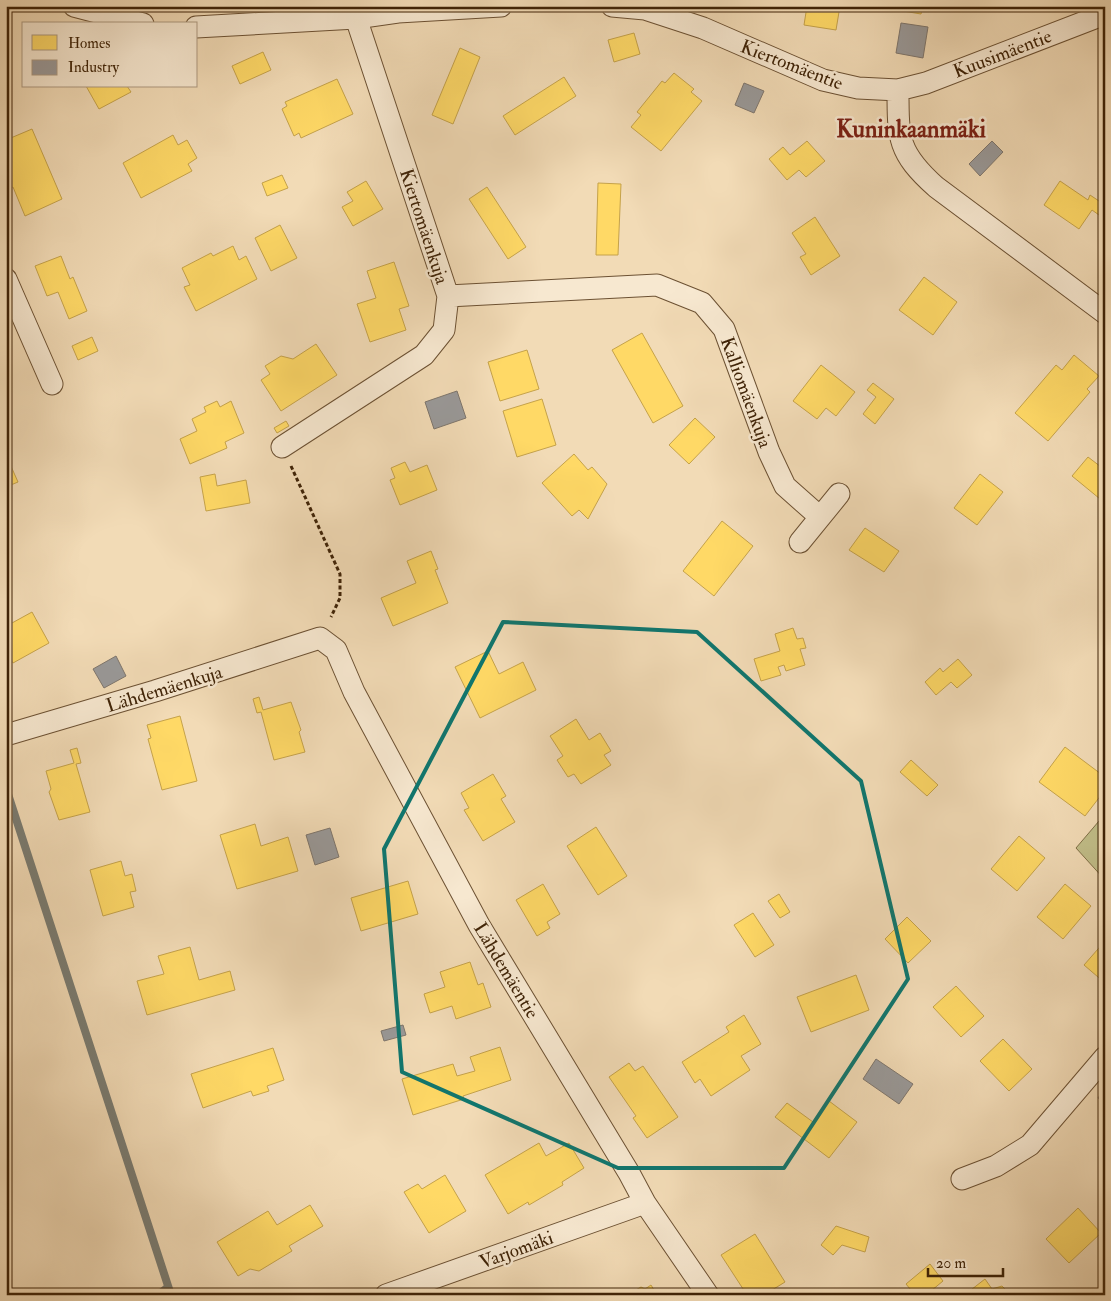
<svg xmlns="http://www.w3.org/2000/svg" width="1111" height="1301" font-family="'IM FELL Double Pica',serif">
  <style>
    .green { fill: #c1be89; stroke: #807048 }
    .homes { fill: #ffd966; stroke: #c5a24a }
    .industry { fill: #999; stroke: #7e766d }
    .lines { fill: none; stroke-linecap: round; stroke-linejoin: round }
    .stream { stroke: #7a7c72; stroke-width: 8 }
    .minor-casing { stroke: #6c5133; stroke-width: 23 }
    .path { stroke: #3f2307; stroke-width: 3; stroke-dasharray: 4 2.5; stroke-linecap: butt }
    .minor { stroke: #f7e8d0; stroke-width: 21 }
    .marked { fill: none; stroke: #0f766e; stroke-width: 4; stroke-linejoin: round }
    .labels { text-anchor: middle; stroke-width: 5; stroke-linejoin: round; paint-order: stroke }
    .street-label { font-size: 19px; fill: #3f2307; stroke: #f7e8d0 }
    .district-label { font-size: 24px; font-weight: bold; fill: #7a1f14; stroke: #f7e8d0 }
  </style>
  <rect width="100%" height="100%" fill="#f2dbb6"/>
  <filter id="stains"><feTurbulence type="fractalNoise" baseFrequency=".004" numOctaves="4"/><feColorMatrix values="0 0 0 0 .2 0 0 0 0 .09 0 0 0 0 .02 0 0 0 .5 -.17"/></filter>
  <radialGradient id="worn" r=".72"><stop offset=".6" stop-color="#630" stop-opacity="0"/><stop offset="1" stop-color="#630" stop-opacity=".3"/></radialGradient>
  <!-- green -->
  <path class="green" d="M 1105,814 L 1105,880 L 1076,848 Z"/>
  <!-- homes -->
  <path class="homes" d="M 807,6 L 840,6 L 836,30 L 804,25 Z
    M 873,6 L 923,6 L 921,14 Z
    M 634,33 L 640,54 L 614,62 L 608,40 Z
    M 460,48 L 480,57 L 453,124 L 432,115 Z
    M 263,52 L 271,70 L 240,84 L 232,66 Z
    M 674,73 L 694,89 L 691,92 L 702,101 L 661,151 L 631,127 L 641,115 L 637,112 L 662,81 L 665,83 Z
    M 564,77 L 576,96 L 515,135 L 503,116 Z
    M 337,79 L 353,114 L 301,138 L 299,133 L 294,136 L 282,109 L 287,106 L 285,102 Z
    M 86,86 L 127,86 L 131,92 L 99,109 Z
    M 32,129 L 62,199 L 25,216 L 13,187 L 6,190 L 6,140 Z
    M 173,135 L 178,145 L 187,140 L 197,158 L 188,164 L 192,171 L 141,198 L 123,163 Z
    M 807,141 L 825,161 L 806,177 L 799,170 L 787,180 L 769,159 L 783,147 L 790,155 Z
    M 282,175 L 288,188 L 267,196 L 262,183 Z
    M 366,181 L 383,209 L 353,226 L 342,207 L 353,201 L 347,192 Z
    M 1060,181 L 1088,200 L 1090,195 L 1105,205 L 1099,215 L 1092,210 L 1079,229 L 1044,205 Z
    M 598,183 L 621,184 L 618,255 L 596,255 Z
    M 487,187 L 526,247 L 508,259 L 469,199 Z
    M 815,217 L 840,256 L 811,275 L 800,257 L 806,254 L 792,233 Z
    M 280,225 L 297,258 L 271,271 L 255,238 Z
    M 233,246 L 239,260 L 246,256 L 257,279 L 196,311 L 184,287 L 190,285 L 182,268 L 211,253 L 213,256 Z
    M 61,256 L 70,279 L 73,277 L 87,311 L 69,319 L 58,292 L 47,296 L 35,266 Z
    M 394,262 L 409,306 L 399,309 L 406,330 L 370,342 L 357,304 L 376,298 L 367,271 Z
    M 924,277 L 957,302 L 933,335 L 899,310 Z
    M 642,333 L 683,406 L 653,423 L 612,350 Z
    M 92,337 L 98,351 L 78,360 L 72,346 Z
    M 316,344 L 337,375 L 281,411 L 261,380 L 270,374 L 265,366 L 281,356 L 293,359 Z
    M 527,350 L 539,389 L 500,401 L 488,362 Z
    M 1074,355 L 1099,376 L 1087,389 L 1090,392 L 1048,441 L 1015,413 L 1056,365 L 1062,370 Z
    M 821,365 L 855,392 L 836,416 L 826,408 L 817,419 L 793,401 Z
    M 873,383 L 894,399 L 875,424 L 863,414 L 876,397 L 867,390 Z
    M 542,399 L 556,445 L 517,457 L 503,411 Z
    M 217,401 L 220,407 L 231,401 L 244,433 L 225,442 L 227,448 L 190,464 L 180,439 L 197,431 L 192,419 L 206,412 L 204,407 Z
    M 695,418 L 715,437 L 689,464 L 669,445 Z
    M 286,421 L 289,426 L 277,433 L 274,428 Z
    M 574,454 L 588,470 L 592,467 L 607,484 L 588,519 L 579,510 L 572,516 L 542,483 Z
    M 6,455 L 18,482 L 6,487 Z
    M 1088,457 L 1105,470 L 1105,503 L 1072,476 Z
    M 405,462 L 410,472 L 427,465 L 437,490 L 400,505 L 390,480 L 395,478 L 391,468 Z
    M 215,474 L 217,486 L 246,480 L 250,503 L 206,511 L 200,477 Z
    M 980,474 L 1003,492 L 977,525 L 954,508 Z
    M 722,521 L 753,546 L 714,596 L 683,571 Z
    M 865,528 L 899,551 L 884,572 L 849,550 Z
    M 431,551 L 438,569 L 435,570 L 448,603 L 393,626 L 381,598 L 416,583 L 407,561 Z
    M 32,612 L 49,643 L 13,663 L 6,651 L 6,622 L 10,619 L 12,623 Z
    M 793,628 L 797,639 L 803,638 L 806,648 L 800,649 L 805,665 L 786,671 L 784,665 L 778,667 L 781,675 L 761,681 L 754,659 L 780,651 L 775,634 Z
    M 488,651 L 499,674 L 523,662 L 536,690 L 480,718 L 455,667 Z
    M 958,659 L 972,675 L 957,688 L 951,682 L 936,695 L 925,682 L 940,668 L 943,672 Z
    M 259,697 L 263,710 L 291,702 L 301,730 L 299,732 L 305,752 L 274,760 L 261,712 L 257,713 L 253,699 Z
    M 180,716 L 197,781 L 162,790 L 148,739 L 151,738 L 147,725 Z
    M 576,719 L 589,740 L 600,733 L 611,751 L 604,755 L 611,765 L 581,784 L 574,774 L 568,777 L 557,760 L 563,756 L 550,736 Z
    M 1065,747 L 1105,777 L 1105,790 L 1085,816 L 1039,782 Z
    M 77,748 L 81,763 L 76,764 L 90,812 L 59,820 L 49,792 L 51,789 L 46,771 L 74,763 L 70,750 Z
    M 911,760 L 938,785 L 927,796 L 900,772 Z
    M 493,774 L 506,796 L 501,799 L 515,822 L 483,841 L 464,810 L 469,808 L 461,793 Z
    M 255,824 L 261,846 L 288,837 L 298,871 L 237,889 L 220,835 Z
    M 596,827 L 627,876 L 598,895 L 567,846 Z
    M 1019,836 L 1045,858 L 1017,891 L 991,869 Z
    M 121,861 L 125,876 L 132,874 L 136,891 L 130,892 L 134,907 L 103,916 L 90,870 Z
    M 408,881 L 418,914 L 361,931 L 351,898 Z
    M 543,884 L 560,914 L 547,922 L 550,928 L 537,936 L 516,900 Z
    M 1065,884 L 1091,906 L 1063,939 L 1037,917 Z
    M 779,894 L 790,912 L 780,918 L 768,901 Z
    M 753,913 L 774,945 L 755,957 L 734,925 Z
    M 907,917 L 931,941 L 908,963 L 885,939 Z
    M 1105,941 L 1105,983 L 1084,965 Z
    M 190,947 L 199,980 L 230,971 L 235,990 L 147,1015 L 137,981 L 164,974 L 158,956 Z
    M 470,962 L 478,985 L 483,983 L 491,1007 L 456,1019 L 452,1006 L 430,1013 L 424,994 L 445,987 L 440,972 Z
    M 856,975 L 869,1010 L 811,1032 L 797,997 Z
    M 956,986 L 984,1016 L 961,1037 L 933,1007 Z
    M 744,1015 L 761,1044 L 741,1056 L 750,1070 L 711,1096 L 700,1079 L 695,1083 L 682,1062 L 729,1032 L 726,1027 Z
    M 1003,1039 L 1032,1069 L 1009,1091 L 980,1061 Z
    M 500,1047 L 511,1080 L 463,1096 L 464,1099 L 413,1115 L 402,1079 L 453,1064 L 457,1076 L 475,1071 L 470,1057 Z
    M 273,1048 L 284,1080 L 267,1086 L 269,1091 L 253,1096 L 251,1091 L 203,1108 L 191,1074 Z
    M 629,1063 L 635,1071 L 643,1066 L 678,1117 L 647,1138 L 633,1118 L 636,1116 L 609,1077 Z
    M 829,1101 L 857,1122 L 829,1158 L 775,1117 L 787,1103 L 813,1122 Z
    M 539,1143 L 546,1156 L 569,1143 L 584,1168 L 562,1182 L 563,1185 L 529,1205 L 528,1202 L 508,1214 L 485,1175 Z
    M 445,1175 L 466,1211 L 429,1233 L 404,1192 L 418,1184 L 422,1189 Z
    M 310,1205 L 323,1226 L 289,1246 L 292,1251 L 259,1271 L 250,1269 L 238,1276 L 217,1242 L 268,1211 L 277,1225 Z
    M 1078,1208 L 1101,1233 L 1069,1263 L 1046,1239 Z
    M 836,1226 L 869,1237 L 865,1252 L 842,1245 L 833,1255 L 821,1245 Z
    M 755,1234 L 785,1282 L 764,1295 L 747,1295 L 721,1255 Z
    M 930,1264 L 943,1281 L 926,1295 L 915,1295 L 906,1284 Z
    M 985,1279 L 992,1289 L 1002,1286 L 1011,1295 L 968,1295 L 967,1293 Z
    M 651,1285 L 657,1295 L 627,1295 L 641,1287 L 645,1289 Z"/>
  <!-- industry -->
  <path class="industry" d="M 901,23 L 928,27 L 923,58 L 896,53 Z
    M 744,83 L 764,91 L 754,113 L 735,105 Z
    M 992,141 L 1003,152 L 980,176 L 969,164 Z
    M 457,391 L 466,418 L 434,429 L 425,402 Z
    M 116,656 L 126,676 L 104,688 L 93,669 Z
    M 330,828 L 339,857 L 315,865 L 306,835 Z
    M 403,1025 L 406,1035 L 384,1041 L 381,1031 Z
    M 876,1059 L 913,1084 L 899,1104 L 863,1079 Z
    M 1105,1088 L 1105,1103 L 1098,1098 Z"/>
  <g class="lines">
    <!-- stream -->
    <path class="stream" d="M 6,788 L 171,1295
      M 158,1295 L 168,1287"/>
    <defs>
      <path id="minor" d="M 74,6 L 143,24
        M 612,6 L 645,9 L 703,28 L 823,80 L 858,88 L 898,90 C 898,139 898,153 936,187 L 1105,313
        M 196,27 L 356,18 L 398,12 L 501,6
        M 898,90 L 926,83 L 1105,14
        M 6,279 L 52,384
        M 448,296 L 657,285 L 702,303 L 724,329 L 769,452 L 785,486 L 820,517
        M 282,447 L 424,355 L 444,330 L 448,296 L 356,18
        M 800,542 L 839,494
        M 6,735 L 155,691 L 320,638 L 336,650 L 354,692 L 479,925 L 629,1173 L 645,1203 L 708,1295
        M 962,1179 L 996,1166 L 1030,1145 L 1105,1057
        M 386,1295 L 645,1203"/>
    </defs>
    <!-- minor casing -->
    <use href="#minor" class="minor-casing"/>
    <!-- path -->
    <path class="path" d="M 291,466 L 340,574 L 340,598 L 331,617"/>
    <!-- minor -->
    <use href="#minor" class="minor"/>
  </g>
  <!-- marked area -->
  <path class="marked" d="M 503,622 L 697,632 L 861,781 L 908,979 L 784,1168 L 618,1168 L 402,1072 L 384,849 Z"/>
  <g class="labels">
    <!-- street labels -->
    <g class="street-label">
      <text transform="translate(1002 53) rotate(-21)" y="7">Kuusimäentie</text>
      <text transform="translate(792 64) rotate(21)" y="7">Kiertomäentie</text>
      <text transform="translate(425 226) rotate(72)" y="7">Kiertomäenkuja</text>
      <text transform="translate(747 392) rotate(70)" y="7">Kalliomäenkuja</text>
      <text transform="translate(164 688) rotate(-17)" y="7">Lähdemäenkuja</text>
      <text transform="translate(507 970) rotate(59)" y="7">Lähdemäentie</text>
      <text transform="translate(516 1249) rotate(-20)" y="7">Varjomäki</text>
    </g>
    <!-- district labels -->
    <g class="district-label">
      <text x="911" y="137">Kuninkaanmäki</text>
    </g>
  </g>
  <!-- margin -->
  <rect width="1111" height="1301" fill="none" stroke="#f2dbb6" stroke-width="25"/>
  <rect x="8" y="8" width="1096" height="1286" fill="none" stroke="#3f2307" stroke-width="2.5"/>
  <rect x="12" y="12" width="1086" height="1276" fill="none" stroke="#3f2307"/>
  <!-- legend -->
  <rect x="22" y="22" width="175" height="65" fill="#f7e8d0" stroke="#ad9980"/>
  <rect x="32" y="35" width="25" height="15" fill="#ffd966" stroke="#ad9980"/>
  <text x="68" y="48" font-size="15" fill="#3f2307">Homes</text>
  <rect x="32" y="60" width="25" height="15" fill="#999999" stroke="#ad9980"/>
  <text x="68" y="72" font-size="15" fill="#3f2307">Industry</text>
  <!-- scale -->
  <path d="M928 1268v8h75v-8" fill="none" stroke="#3f2307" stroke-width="2.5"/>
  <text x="936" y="1268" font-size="15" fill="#3f2307" stroke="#f7e8d0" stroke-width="4" paint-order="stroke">20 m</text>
  <rect width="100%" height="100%" filter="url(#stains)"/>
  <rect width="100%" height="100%" fill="url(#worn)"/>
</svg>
